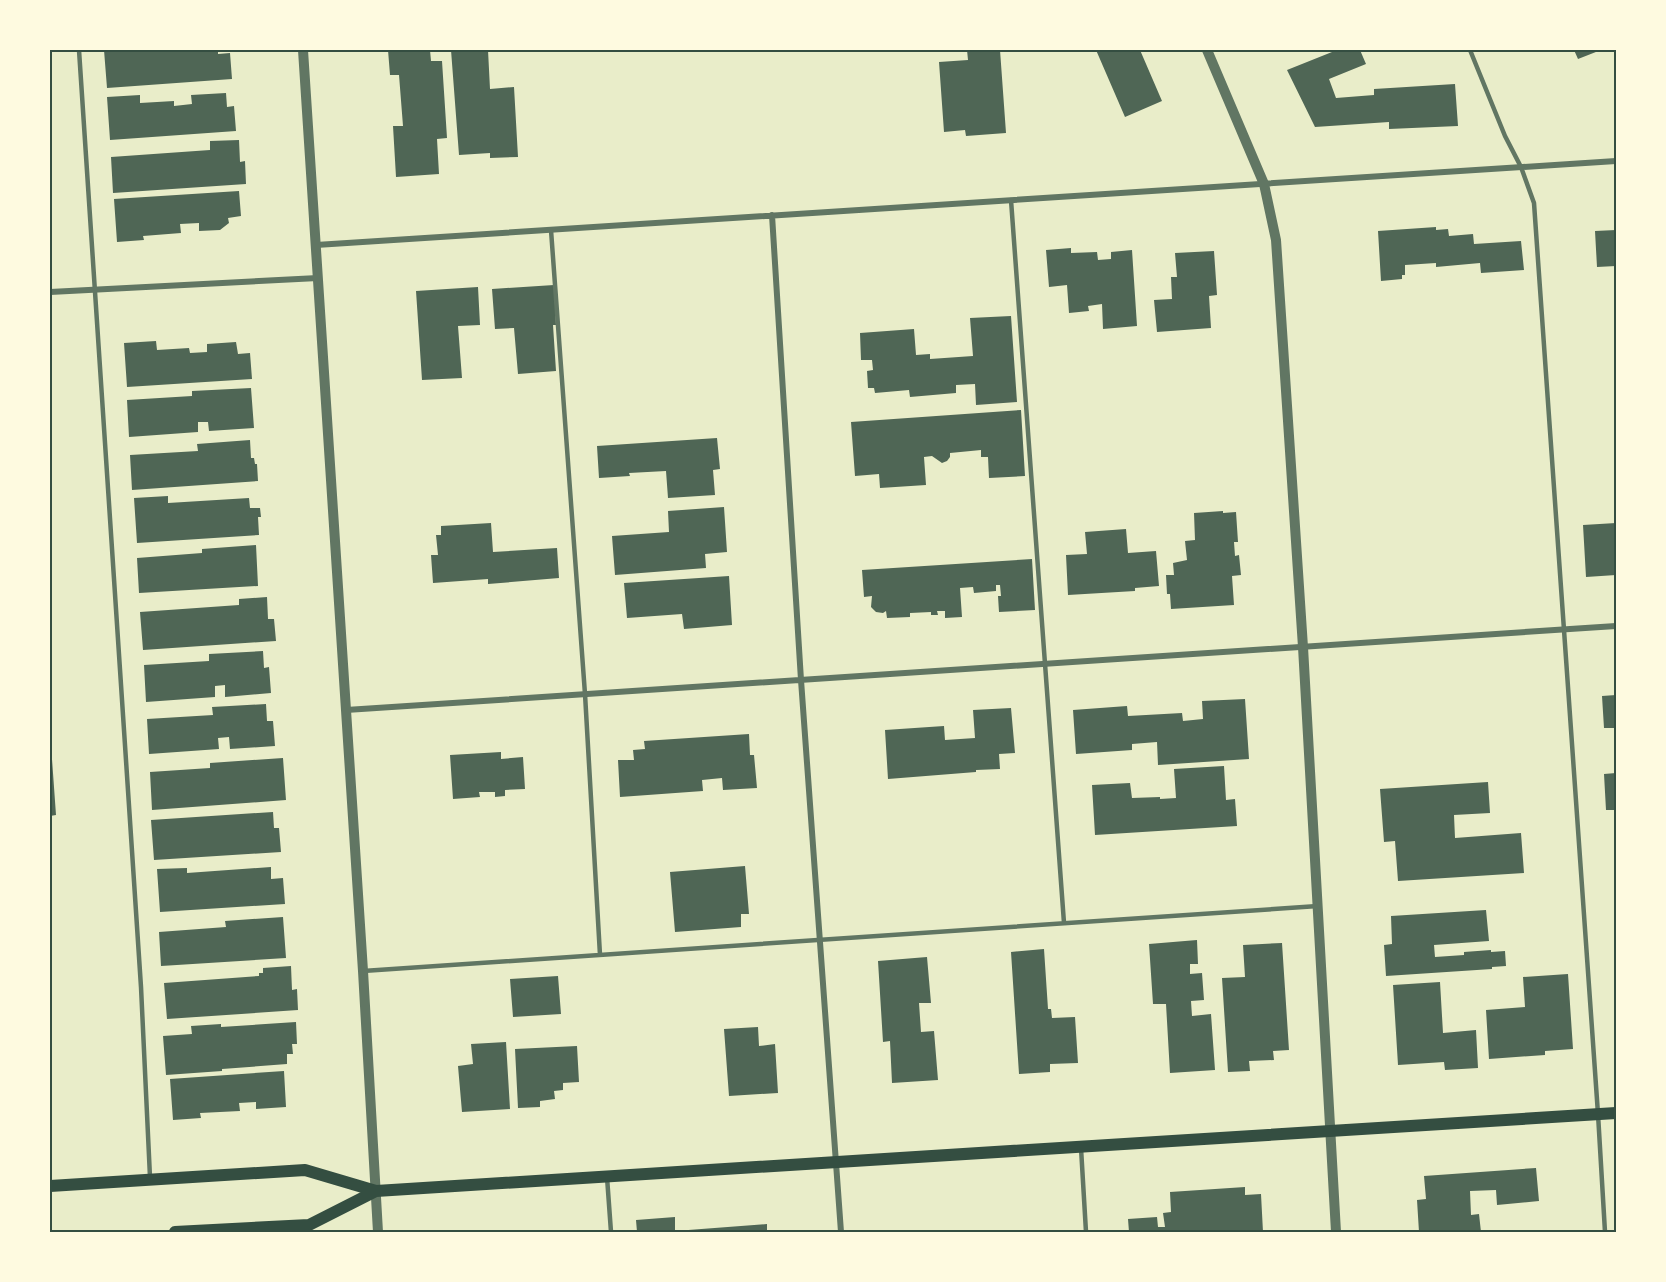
<svg xmlns="http://www.w3.org/2000/svg" width="1666" height="1282" font-family="Barlow,sans-serif">
  <style>
    .building { fill: #4f6655 }
    .lines { fill: none; stroke-linecap: round; stroke-linejoin: round }
    .service { stroke: #617663; stroke-width: 4.5 }
    .minor { stroke: #617663; stroke-width: 6 }
    .tertiary { stroke: #617663; stroke-width: 10 }
    .secondary { stroke: #344e41; stroke-width: 12 }
    .neatline { fill: none; stroke: #344e41; stroke-width: 2 }
  </style>
  <rect width="100%" height="100%" fill="#e9edc9"/>
  <!-- building -->
  <path class="building" d="M 104,50 L 218,50 L 218,54 L 230,53 L 232,79 L 107,88 Z
    M 388,50 L 430,50 L 431,61 L 442,61 L 447,138 L 437,139 L 439,174 L 396,177 L 393,126 L 403,126 L 399,75 L 390,75 Z
    M 451,50 L 488,50 L 490,89 L 514,87 L 518,157 L 490,158 L 490,153 L 459,155 Z
    M 967,50 L 1000,50 L 1006,133 L 966,136 L 965,130 L 944,132 L 939,62 L 968,60 Z
    M 1096,50 L 1140,50 L 1162,101 L 1125,117 Z
    M 1337,50 L 1360,50 L 1366,64 L 1329,79 L 1336,98 L 1374,95 L 1374,89 L 1455,84 L 1458,126 L 1389,129 L 1389,122 L 1315,127 L 1287,70 Z
    M 1574,50 L 1601,50 L 1578,59 Z
    M 226,93 L 227,107 L 234,106 L 236,131 L 110,140 L 107,97 L 140,95 L 140,103 L 174,101 L 174,106 L 192,104 L 191,95 Z
    M 239,140 L 240,162 L 245,161 L 246,184 L 113,193 L 111,157 L 210,150 L 210,141 Z
    M 239,191 L 241,216 L 228,218 L 229,223 L 220,230 L 199,231 L 199,223 L 180,224 L 181,233 L 143,236 L 144,240 L 117,242 L 114,199 Z
    M 1436,227 L 1436,230 L 1448,229 L 1449,236 L 1473,234 L 1474,244 L 1521,241 L 1524,270 L 1481,273 L 1480,263 L 1436,267 L 1436,263 L 1405,265 L 1405,275 L 1402,275 L 1402,279 L 1381,281 L 1378,231 Z
    M 1616,230 L 1616,266 L 1597,267 L 1595,231 Z
    M 1071,248 L 1071,253 L 1097,252 L 1098,260 L 1111,259 L 1111,252 L 1132,250 L 1137,326 L 1103,329 L 1102,304 L 1088,306 L 1089,311 L 1069,313 L 1067,285 L 1049,287 L 1046,250 Z
    M 1214,251 L 1217,295 L 1209,296 L 1211,328 L 1157,332 L 1154,300 L 1172,299 L 1171,277 L 1177,277 L 1175,253 Z
    M 554,285 L 556,325 L 553,325 L 556,371 L 518,374 L 514,328 L 495,329 L 492,289 Z
    M 478,287 L 480,325 L 458,326 L 462,378 L 422,380 L 416,291 Z
    M 1011,316 L 1017,402 L 976,405 L 975,384 L 956,385 L 956,393 L 910,397 L 909,390 L 875,393 L 874,388 L 868,388 L 867,371 L 873,370 L 872,360 L 861,360 L 860,333 L 914,329 L 916,355 L 930,354 L 930,359 L 973,356 L 970,318 Z
    M 156,341 L 157,350 L 189,348 L 190,353 L 207,352 L 207,344 L 236,342 L 238,354 L 250,353 L 252,379 L 127,387 L 124,343 Z
    M 251,388 L 254,428 L 209,431 L 208,422 L 198,422 L 198,432 L 129,437 L 127,400 L 192,396 L 192,391 Z
    M 1021,410 L 1025,476 L 989,478 L 988,457 L 981,457 L 981,450 L 950,453 L 950,457 L 947,461 L 942,463 L 932,456 L 924,457 L 926,485 L 880,488 L 879,474 L 855,476 L 851,422 Z
    M 717,438 L 720,469 L 713,470 L 715,495 L 668,498 L 666,471 L 629,473 L 630,476 L 599,478 L 597,446 Z
    M 250,440 L 251,458 L 254,458 L 255,464 L 257,464 L 258,481 L 132,490 L 130,455 L 198,451 L 197,444 Z
    M 168,496 L 168,503 L 249,498 L 250,508 L 260,508 L 261,517 L 258,517 L 259,535 L 137,543 L 134,498 Z
    M 724,507 L 727,552 L 705,554 L 706,568 L 615,575 L 612,536 L 669,532 L 668,511 Z
    M 1223,511 L 1223,513 L 1236,512 L 1238,542 L 1234,542 L 1235,556 L 1239,555 L 1241,575 L 1232,576 L 1234,605 L 1171,609 L 1170,594 L 1167,594 L 1166,575 L 1174,575 L 1173,563 L 1187,560 L 1185,541 L 1195,540 L 1194,513 Z
    M 491,523 L 493,552 L 557,548 L 559,578 L 488,584 L 488,579 L 433,583 L 431,555 L 438,555 L 436,535 L 441,535 L 441,526 Z
    M 1616,523 L 1616,575 L 1586,577 L 1583,525 Z
    M 1126,529 L 1128,553 L 1156,551 L 1159,586 L 1135,588 L 1135,591 L 1068,595 L 1066,555 L 1087,554 L 1085,532 Z
    M 256,545 L 258,586 L 139,593 L 137,558 L 202,553 L 202,549 Z
    M 1032,559 L 1035,610 L 999,612 L 998,596 L 1001,596 L 1000,585 L 996,585 L 996,591 L 974,593 L 973,587 L 960,588 L 962,617 L 945,618 L 945,611 L 937,611 L 938,615 L 931,615 L 931,612 L 910,613 L 910,617 L 887,618 L 886,611 L 883,613 L 876,612 L 871,607 L 872,596 L 864,597 L 862,570 Z
    M 729,576 L 732,625 L 684,629 L 682,614 L 627,618 L 624,583 Z
    M 267,597 L 268,619 L 274,619 L 276,641 L 143,650 L 140,612 L 239,605 L 239,599 Z
    M 263,651 L 264,668 L 269,667 L 271,693 L 225,697 L 225,685 L 215,686 L 215,697 L 146,702 L 144,665 L 209,661 L 209,654 Z
    M 1616,695 L 1616,728 L 1604,728 L 1602,696 Z
    M 1245,699 L 1249,759 L 1158,765 L 1157,742 L 1132,744 L 1132,750 L 1076,754 L 1073,710 L 1127,706 L 1128,716 L 1182,713 L 1183,721 L 1203,719 L 1202,701 Z
    M 266,704 L 267,721 L 273,721 L 275,746 L 230,749 L 229,737 L 218,738 L 219,749 L 149,754 L 147,719 L 213,715 L 212,707 Z
    M 1011,708 L 1015,753 L 999,754 L 1000,769 L 976,770 L 976,772 L 888,779 L 885,730 L 944,726 L 945,740 L 975,738 L 973,710 Z
    M 749,734 L 750,755 L 754,755 L 757,788 L 723,790 L 722,778 L 702,780 L 703,791 L 620,797 L 618,760 L 634,760 L 633,750 L 645,749 L 644,741 Z
    M 501,752 L 501,759 L 523,757 L 525,789 L 505,790 L 505,796 L 495,797 L 495,792 L 479,792 L 480,797 L 453,799 L 450,755 Z
    M 283,758 L 286,800 L 152,810 L 150,772 L 210,768 L 210,763 Z
    M 50,759 L 52,759 L 56,815 L 50,816 Z
    M 1224,766 L 1226,800 L 1235,799 L 1237,826 L 1095,835 L 1092,785 L 1130,783 L 1132,798 L 1160,797 L 1160,799 L 1176,798 L 1174,769 Z
    M 1616,773 L 1616,810 L 1606,810 L 1604,774 Z
    M 1488,782 L 1490,813 L 1454,815 L 1455,838 L 1521,833 L 1524,873 L 1398,881 L 1395,841 L 1384,842 L 1380,789 Z
    M 273,812 L 274,828 L 279,828 L 281,852 L 154,860 L 151,820 Z
    M 745,866 L 749,914 L 741,914 L 741,927 L 675,932 L 670,872 Z
    M 271,867 L 271,879 L 283,878 L 285,904 L 160,912 L 157,869 L 187,868 L 187,873 Z
    M 1486,910 L 1489,941 L 1434,945 L 1435,957 L 1464,955 L 1464,952 L 1491,950 L 1491,952 L 1505,951 L 1506,966 L 1492,967 L 1492,969 L 1386,976 L 1384,945 L 1392,944 L 1391,916 Z
    M 283,917 L 286,958 L 161,966 L 159,932 L 226,927 L 225,921 Z
    M 1197,940 L 1198,964 L 1190,964 L 1190,974 L 1202,973 L 1204,1000 L 1191,1001 L 1192,1016 L 1211,1014 L 1215,1070 L 1170,1073 L 1166,1004 L 1153,1004 L 1149,944 Z
    M 1282,943 L 1289,1050 L 1273,1051 L 1274,1060 L 1249,1061 L 1250,1071 L 1228,1072 L 1222,978 L 1245,977 L 1243,945 Z
    M 1044,949 L 1048,1009 L 1051,1009 L 1052,1018 L 1075,1017 L 1078,1063 L 1050,1064 L 1050,1072 L 1019,1074 L 1011,952 Z
    M 927,957 L 931,1003 L 919,1003 L 921,1032 L 934,1031 L 938,1080 L 892,1083 L 890,1041 L 883,1042 L 878,961 Z
    M 291,966 L 292,990 L 297,989 L 298,1010 L 167,1019 L 164,983 L 259,976 L 259,973 L 263,973 L 263,968 Z
    M 1568,974 L 1573,1049 L 1545,1051 L 1545,1055 L 1489,1059 L 1486,1010 L 1525,1007 L 1523,977 Z
    M 558,976 L 561,1014 L 513,1017 L 510,979 Z
    M 1440,982 L 1443,1033 L 1476,1030 L 1478,1068 L 1445,1070 L 1444,1062 L 1398,1065 L 1393,985 Z
    M 296,1022 L 297,1044 L 292,1044 L 293,1054 L 287,1054 L 287,1064 L 222,1069 L 222,1071 L 166,1075 L 163,1036 L 192,1034 L 191,1026 L 221,1024 L 221,1027 Z
    M 758,1027 L 759,1046 L 775,1044 L 778,1093 L 729,1096 L 724,1029 Z
    M 506,1042 L 510,1109 L 462,1112 L 458,1066 L 473,1064 L 471,1044 Z
    M 577,1046 L 579,1082 L 563,1083 L 563,1090 L 554,1091 L 555,1099 L 540,1101 L 540,1107 L 518,1108 L 515,1049 Z
    M 284,1071 L 286,1107 L 256,1109 L 256,1102 L 239,1103 L 240,1111 L 200,1113 L 201,1118 L 173,1120 L 170,1079 Z
    M 1536,1168 L 1539,1201 L 1497,1205 L 1496,1190 L 1470,1191 L 1471,1215 L 1479,1214 L 1481,1232 L 1419,1232 L 1417,1200 L 1426,1199 L 1424,1176 Z
    M 1245,1187 L 1245,1195 L 1261,1194 L 1263,1232 L 1129,1232 L 1128,1219 L 1157,1217 L 1158,1227 L 1165,1227 L 1163,1213 L 1171,1212 L 1170,1192 Z
    M 675,1217 L 675,1231 L 767,1224 L 767,1232 L 637,1232 L 636,1220 Z"/>
  <g class="lines">
    <!-- service -->
    <path class="service" d="M 79,50 L 141,987 L 150,1177
      M 1470,50 L 1505,136 L 1521,167 L 1534,203 L 1598,1114 L 1605,1232
      M 1011,200 L 1064,923
      M 551,230 L 585,694 L 600,955
      M 363,971 L 1318,906
      M 1081,1148 L 1086,1232
      M 607,1177 L 611,1232"/>
    <!-- minor -->
    <path class="minor" d="M 772,215 L 801,680 L 841,1232
      M 316,245 L 1616,161
      M 50,292 L 318,278
      M 346,710 L 1616,626"/>
    <!-- tertiary -->
    <path class="tertiary" d="M 303,50 L 363,971 L 378,1232
      M 1207,50 L 1264,184 L 1276,240 L 1303,647 L 1336,1232"/>
    <!-- secondary -->
    <path class="secondary" d="M 50,1186 L 305,1170 L 376,1191 L 1616,1113
      M 175,1232 L 309,1225 L 376,1191"/>
  </g>
  <!-- border -->
  <rect width="1666" height="1282" fill="none" stroke="#fefae0" stroke-width="102"/>
  <rect x="51" y="51" width="1564" height="1180" class="neatline"/>
</svg>
